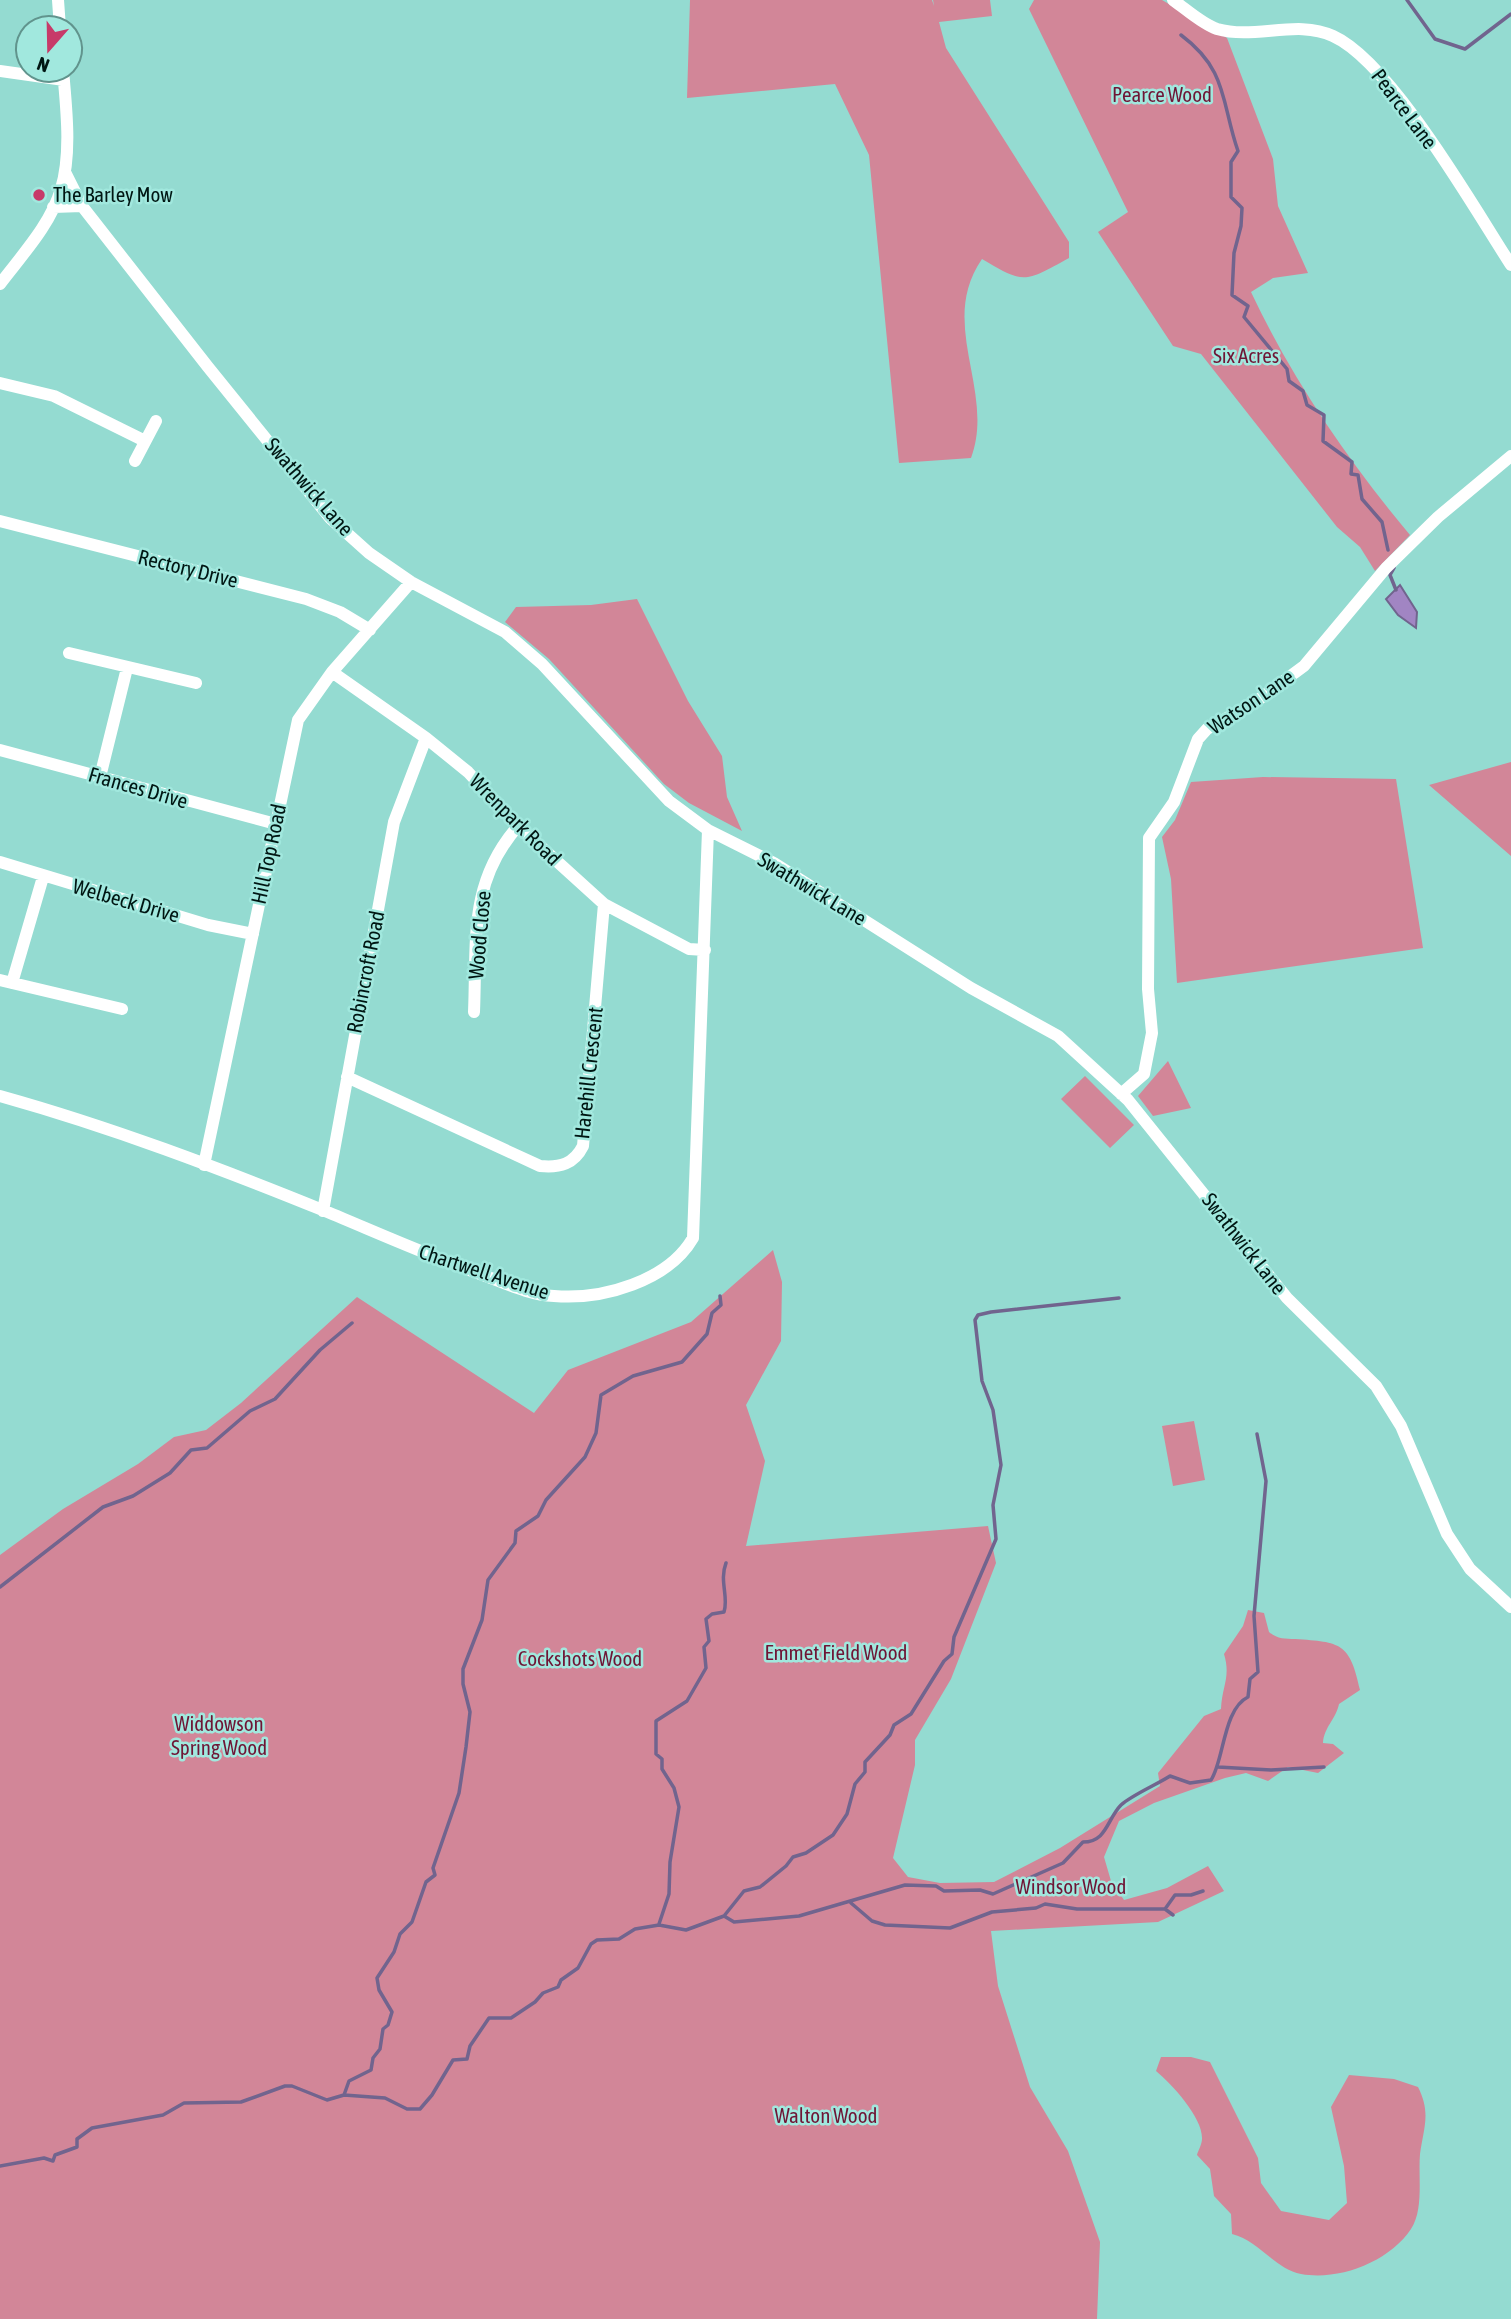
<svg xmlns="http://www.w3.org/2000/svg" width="1511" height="2319" font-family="'Asap Condensed',sans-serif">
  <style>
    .green { fill: #d28698 }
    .water { fill: #a185c3; stroke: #71648e; stroke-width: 2 }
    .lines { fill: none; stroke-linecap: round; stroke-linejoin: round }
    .stream { stroke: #71648e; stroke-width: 3.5 }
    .minor { stroke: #fff; stroke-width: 12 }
    .poi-dot { fill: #c73a69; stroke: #a1e8de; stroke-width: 2.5 }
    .labels { text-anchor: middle; stroke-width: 5; stroke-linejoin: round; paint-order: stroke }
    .park-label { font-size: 21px; fill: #6f1535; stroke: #a1e8de }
    .street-label { font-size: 21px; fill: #001613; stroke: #a1e8de }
    .poi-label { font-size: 21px; fill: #001613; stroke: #a1e8de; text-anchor: start }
  </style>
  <rect width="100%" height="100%" fill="#94dbd1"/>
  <!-- green -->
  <path class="green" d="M 690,0 L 932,0 L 934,6 L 933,0 L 990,0 L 992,16 L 939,22 L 946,48 L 1069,242 L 1069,258 C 1025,282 1025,285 982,259 C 937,324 996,391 971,458 L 899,463 L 869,155 L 835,84 L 687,98 Z
    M 1034,0 L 1162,0 L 1227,38 L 1273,159 L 1278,206 L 1308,273 L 1273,278 L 1251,292 C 1292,379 1348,461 1410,535 L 1375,571 L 1360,547 L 1337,527 L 1201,354 L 1173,346 L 1098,232 L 1128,212 L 1029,9 Z
    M 637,599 L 688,701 L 722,756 L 727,797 L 742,831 L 689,803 L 664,784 L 549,659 L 505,622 L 516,607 L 591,605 Z
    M 1511,762 L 1511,856 L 1429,785 Z
    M 1263,777 L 1396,779 L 1423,948 L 1177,983 L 1171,879 L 1162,837 L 1175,820 L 1191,782 Z
    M 1168,1061 L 1191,1108 L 1153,1116 L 1138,1096 Z
    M 1085,1076 L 1134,1125 L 1110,1148 L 1061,1099 Z
    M 773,1250 L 782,1282 L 781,1341 L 746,1405 L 765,1461 L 746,1546 L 988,1526 L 996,1563 L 951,1679 L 915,1740 L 915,1765 L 893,1858 L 908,1877 L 940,1883 L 994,1882 L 1060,1848 L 1160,1786 L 1158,1773 L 1204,1716 L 1221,1709 C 1222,1686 1231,1677 1224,1654 L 1243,1626 L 1248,1610 L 1264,1613 L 1269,1632 C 1277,1639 1285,1639 1295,1639 C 1341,1642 1350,1643 1360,1690 L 1339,1704 C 1336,1719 1324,1727 1323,1743 L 1333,1744 L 1344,1753 L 1318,1773 L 1288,1767 L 1268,1781 L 1246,1773 L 1225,1778 L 1154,1803 L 1119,1821 L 1104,1857 L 1111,1881 L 1124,1900 L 1167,1888 L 1208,1866 L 1224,1891 L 1158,1922 L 991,1931 L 998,1986 L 1030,2087 L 1068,2151 L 1100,2242 L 1097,2319 L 0,2319 L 0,1555 L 63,1509 L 138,1464 L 174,1437 L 206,1430 L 241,1403 L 357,1297 L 534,1413 L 568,1370 L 691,1322 Z
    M 1194,1421 L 1205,1480 L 1173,1486 L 1162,1426 Z
    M 1161,2057 L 1191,2057 L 1210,2062 L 1258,2158 L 1261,2183 L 1281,2211 L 1329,2220 L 1347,2203 L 1344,2166 L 1331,2107 L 1349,2075 L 1394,2079 L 1418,2087 C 1431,2113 1424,2126 1420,2154 C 1418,2177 1424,2209 1411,2229 C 1389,2262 1339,2281 1301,2274 C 1275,2269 1258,2240 1232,2234 L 1231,2214 L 1214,2196 L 1210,2169 L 1197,2155 C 1198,2151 1202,2144 1202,2139 C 1203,2118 1172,2084 1156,2071 Z"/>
  <!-- water -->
  <path class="water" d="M 1400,585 L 1417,612 L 1416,628 L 1398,615 L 1386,599 Z"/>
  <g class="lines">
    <!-- stream -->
    <path class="stream" d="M 1407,0 L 1435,39 L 1465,49 L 1511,14
      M 1181,35 C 1228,70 1221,102 1238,151 L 1231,162 L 1231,197 L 1242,208 L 1241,226 L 1234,253 L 1232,295 L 1248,306 L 1244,317 L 1287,369 L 1289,381 L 1303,391 L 1307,405 L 1324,415 L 1323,441 L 1352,462 L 1351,474 L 1358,475 L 1362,499 L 1382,522 L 1388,550
      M 1394,568 L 1390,575 L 1396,590
      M 0,1587 L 103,1507 L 133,1496 L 170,1473 L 191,1450 L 207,1448 L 250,1411 L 275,1399 L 320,1350 L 352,1323
      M 1218,1767 L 1271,1770 L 1324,1767
      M 851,1903 L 872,1921 L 885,1925 L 950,1928 L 992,1912 L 1036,1908 L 1045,1904 L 1077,1909 L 1165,1909 L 1175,1895 L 1191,1895 L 1203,1891
      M 1165,1909 L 1173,1915
      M 724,1916 L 734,1922 L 799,1916 L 905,1885 L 936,1886 L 944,1891 L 980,1890 L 993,1894 L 1063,1863 L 1083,1842 C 1107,1842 1107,1819 1121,1805 C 1132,1795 1156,1785 1170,1776 L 1190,1783 L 1211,1780 C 1224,1761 1223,1709 1248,1697 L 1250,1679 L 1258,1672 L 1254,1616 L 1266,1481 L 1257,1434
      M 659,1924 L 669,1894 L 670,1862 L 679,1807 L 674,1788 L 662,1769 L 662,1759 L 656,1754 L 656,1721 L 687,1701 L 706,1668 L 704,1647 L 709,1641 L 706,1619 L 712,1614 L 724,1612 C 729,1597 719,1581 726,1563
      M 344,2095 L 349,2081 L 371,2070 L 373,2058 L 380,2049 L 383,2029 L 388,2025 L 392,2012 L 379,1990 L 377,1978 L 394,1952 L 400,1934 L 412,1922 L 426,1882 L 435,1875 L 433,1868 L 459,1793 L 466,1747 L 470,1712 L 463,1684 L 463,1669 L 482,1620 L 488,1580 L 515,1543 L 516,1531 L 538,1516 L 546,1500 L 585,1457 L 596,1433 L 601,1395 L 633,1376 L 682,1362 L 707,1334 L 712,1313 L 721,1305 L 720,1296
      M 0,2166 L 44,2158 L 53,2161 L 55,2155 L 77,2147 L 77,2139 L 92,2128 L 163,2115 L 184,2103 L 241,2102 L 285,2086 L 292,2086 L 327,2100 L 344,2095 L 385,2098 L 407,2109 L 420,2109 L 432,2095 L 453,2060 L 467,2059 L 470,2046 L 489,2018 L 511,2018 L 535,2002 L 543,1993 L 558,1987 L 561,1980 L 578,1968 L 591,1944 L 597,1940 L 619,1939 L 635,1929 L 659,1925 L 686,1930 L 724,1916 L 744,1891 L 760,1887 L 786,1866 L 793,1857 L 806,1853 L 833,1835 L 847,1814 L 855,1784 L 865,1772 L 865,1762 L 890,1735 L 894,1725 L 911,1714 L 944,1661 L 952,1654 L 954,1637 L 996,1539 L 993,1505 L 1001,1465 L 993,1410 L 982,1381 L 975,1320 L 978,1315 L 991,1312 L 1119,1298"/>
    <!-- minor -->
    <path class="minor" d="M 58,0 L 60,28
      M 1173,0 C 1186,9 1202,24 1217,29 C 1255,40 1297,19 1333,36 C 1391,62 1474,208 1511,265
      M 0,71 L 64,80
      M 65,172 L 82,206 L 208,367 L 330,518 L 369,553 L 411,582 L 505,632 L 542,664 L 669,801 L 708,830 L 774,863 L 971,988 L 1058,1036 L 1128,1100 L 1287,1298 L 1376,1386 L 1401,1426 L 1447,1534 L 1470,1569 L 1511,1607
      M 53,207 L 82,206
      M 0,284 C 22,255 51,224 61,189 C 72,153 66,106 63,70
      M 0,383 L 54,396 L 145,441
      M 135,461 L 156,421
      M 0,521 L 306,599 L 340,612 L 370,630
      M 69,653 L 196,683
      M 332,672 L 426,738 L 468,772 L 518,826 L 604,904 L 689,949 L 705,950
      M 0,750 L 276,824
      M 100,777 L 127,668
      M 0,862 L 208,925 L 253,934
      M 0,980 L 122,1009
      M 12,983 L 43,877
      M 474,1012 C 477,941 468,883 518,826
      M 347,1077 L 540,1166 C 560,1168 574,1164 583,1146 L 604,904
      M 1121,1094 L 1144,1074 L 1152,1033 L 1148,989 L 1149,838 L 1174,802 L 1198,739 L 1207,729 L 1254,703 L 1304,666 L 1386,568 L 1438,517 L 1511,456
      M 0,1096 C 111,1127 219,1168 325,1211 C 378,1233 429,1256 483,1275 C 505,1283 529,1295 554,1296 C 603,1300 668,1281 693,1238 L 708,830
      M 204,1165 L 298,720 L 332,672 L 411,582
      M 323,1211 L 394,822 L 426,738"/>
  </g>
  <!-- markers -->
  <circle class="poi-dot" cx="39" cy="195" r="7"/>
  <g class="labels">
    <!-- park labels -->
    <g class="park-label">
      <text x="1162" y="102">Pearce Wood</text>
      <text x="1246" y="363">Six Acres</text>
      <text x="836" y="1660">Emmet Field Wood</text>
      <text x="580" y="1666">Cockshots Wood</text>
      <text x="219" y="1731">Widdowson<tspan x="219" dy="24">Spring Wood</tspan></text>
      <text x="1071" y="1894">Windsor Wood</text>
      <text x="826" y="2123">Walton Wood</text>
    </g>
    <!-- street labels -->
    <g class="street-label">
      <text transform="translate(1404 109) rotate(53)" y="7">Pearce Lane</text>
      <text transform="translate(309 487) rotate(49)" y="7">Swathwick Lane</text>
      <text transform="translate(188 569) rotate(14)" y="7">Rectory Drive</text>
      <text transform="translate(1251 702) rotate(-34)" y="7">Watson Lane</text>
      <text transform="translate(138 788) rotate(16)" y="7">Frances Drive</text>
      <text transform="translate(515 820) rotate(45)" y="7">Wrenpark Road</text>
      <text transform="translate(269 854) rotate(-78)" y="7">Hill Top Road</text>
      <text transform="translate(812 889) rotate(31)" y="7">Swathwick Lane</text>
      <text transform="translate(126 901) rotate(16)" y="7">Welbeck Drive</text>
      <text transform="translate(480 935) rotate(-85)" y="7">Wood Close</text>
      <text transform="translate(366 972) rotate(-79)" y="7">Robincroft Road</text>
      <text transform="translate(589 1073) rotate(-84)" y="7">Harehill Crescent</text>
      <text transform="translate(1244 1244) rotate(52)" y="7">Swathwick Lane</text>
      <text transform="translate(484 1272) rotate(18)" y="7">Chartwell Avenue</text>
    </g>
    <!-- poi labels -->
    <g class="poi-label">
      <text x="53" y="202">The Barley Mow</text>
    </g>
  </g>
  <!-- north arrow -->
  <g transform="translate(49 49) rotate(200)"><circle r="33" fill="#a1e8de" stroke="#61948d" stroke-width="2"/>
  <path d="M0-5L12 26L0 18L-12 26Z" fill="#c73a69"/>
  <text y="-10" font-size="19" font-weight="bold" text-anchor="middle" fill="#001613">N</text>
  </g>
</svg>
